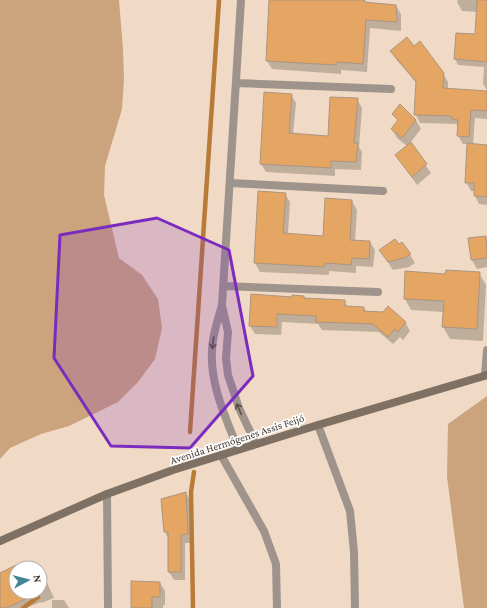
<svg xmlns="http://www.w3.org/2000/svg" width="487" height="608" font-family="'Crimson Pro',serif">
  <style>
    .green { fill: #cba47e }
    .shadow { fill: #0003 }
    .lines { fill: none; stroke-linecap: round; stroke-linejoin: round }
    .stream { stroke: #b87b38; stroke-width: 4.5 }
    .building { fill: #e5a563; stroke: #ab9581 }
    .street { stroke: #9e948b; stroke-width: 8 }
    .secondary { stroke: #7e7164; stroke-width: 8 }
    .oneway { stroke: #595047 }
    .marked { fill: #7b2cbf; fill-opacity: 0.2; stroke: #7b2cbf; stroke-width: 3; stroke-linejoin: round }
    .labels { text-anchor: middle; stroke-width: 3.5; stroke-linejoin: round; paint-order: stroke }
    .street-label { font-size: 11px; fill: #423930; stroke: #fff }
  </style>
  <rect width="100%" height="100%" fill="#f1dac5"/>
  <!-- green -->
  <path class="green" d="M 0,0 L 119,0 L 123,49 L 124,79 L 122,109 L 105,166 L 104,195 L 119,258 L 142,275 L 158,299 L 162,328 L 155,359 L 138,382 L 118,402 L 69,426 L 41,434 L 10,448 L 0,459 Z
    M 487,396 L 487,608 L 464,608 L 447,477 L 448,424 Z"/>
  <!-- shadow -->
  <path class="shadow" d="M 270,0 L 365,0 L 367,4 L 396,6 L 401,14 L 401,31 L 370,28 L 367,72 L 341,70 L 341,74 L 272,69 L 267,61 Z
    M 458,0 L 484,0 L 487,10 L 487,90 L 483,84 L 484,67 L 458,65 L 455,59 L 457,34 L 476,35 L 477,12 L 462,11 L 457,2 Z
    M 414,47 L 443,74 L 448,82 L 448,89 L 487,92 L 487,119 L 475,118 L 473,145 L 487,146 L 487,205 L 479,204 L 475,196 L 475,191 L 471,191 L 466,182 L 468,144 L 463,144 L 458,136 L 458,127 L 456,124 L 420,123 L 416,115 L 417,84 L 396,59 L 392,51 Z
    M 291,95 L 296,103 L 293,135 L 329,137 L 357,99 L 362,108 L 359,147 L 362,152 L 361,170 L 335,169 L 335,176 L 266,172 L 261,164 Z
    M 400,106 L 416,120 L 421,129 L 410,143 L 431,173 L 417,185 L 396,155 L 407,146 L 397,138 L 392,129 L 398,122 L 394,114 Z
    M 259,192 L 285,194 L 290,202 L 288,234 L 324,237 L 352,201 L 357,210 L 355,241 L 370,242 L 375,250 L 373,267 L 356,266 L 356,273 L 329,271 L 329,275 L 260,272 L 255,263 Z
    M 485,237 L 487,240 L 487,267 L 477,269 L 472,260 L 469,239 Z
    M 398,245 L 410,255 L 415,263 L 409,267 L 393,270 L 385,258 Z
    M 479,273 L 486,285 L 483,341 L 450,339 L 443,327 L 444,312 L 411,310 L 405,299 L 446,275 Z
    M 304,297 L 305,299 L 344,301 L 348,307 L 364,308 L 366,312 L 405,322 L 410,331 L 403,340 L 400,337 L 393,344 L 379,332 L 322,330 L 318,324 L 282,322 L 281,335 L 255,334 L 250,326 L 293,298 Z
    M 186,493 L 191,502 L 192,543 L 185,543 L 185,580 L 174,580 L 169,572 L 169,540 L 165,532 Z
    M 17,566 L 18,568 L 16,568 L 16,592 L 40,592 L 40,575 L 43,574 L 54,598 L 41,603 L 41,602 L 26,608 L 0,608 L 0,574 Z
    M 160,583 L 165,591 L 165,605 L 163,605 L 163,608 L 132,608 Z
    M 52,600 L 64,600 L 69,608 L 52,608 Z"/>
  <g class="lines">
    <!-- stream -->
    <path class="stream" d="M 190,432 L 219,0
      M 23,608 L 38,597
      M 193,608 L 191,492 L 194,472"/>
  </g>
  <!-- building -->
  <path class="building" d="M 269,0 L 364,0 L 364,2 L 396,5 L 397,22 L 366,20 L 363,64 L 337,62 L 336,65 L 266,61 Z
    M 477,0 L 487,0 L 487,62 L 454,59 L 456,33 L 475,34 Z
    M 407,37 L 414,46 L 420,41 L 444,73 L 443,88 L 487,91 L 487,111 L 471,110 L 469,137 L 457,136 L 458,120 L 452,119 L 452,116 L 414,115 L 416,81 L 390,51 Z
    M 264,92 L 292,94 L 289,133 L 328,136 L 330,97 L 358,98 L 354,143 L 358,143 L 356,162 L 331,161 L 331,168 L 260,164 Z
    M 400,104 L 416,120 L 402,138 L 391,129 L 398,120 L 392,114 Z
    M 411,142 L 427,164 L 412,177 L 395,155 Z
    M 467,143 L 487,145 L 487,197 L 474,196 L 474,183 L 465,183 Z
    M 258,191 L 286,193 L 283,233 L 323,236 L 325,198 L 352,200 L 350,240 L 370,241 L 369,259 L 352,258 L 351,265 L 325,263 L 324,267 L 254,263 Z
    M 486,236 L 487,258 L 471,260 L 468,238 Z
    M 395,239 L 399,244 L 402,242 L 411,254 L 404,258 L 388,262 L 379,250 Z
    M 446,270 L 480,272 L 477,329 L 442,327 L 444,301 L 404,299 L 405,271 L 445,274 Z
    M 251,294 L 292,297 L 292,295 L 304,296 L 304,298 L 345,300 L 345,306 L 364,307 L 364,311 L 383,312 L 388,306 L 406,322 L 398,332 L 395,329 L 388,337 L 373,324 L 316,322 L 316,316 L 277,314 L 277,327 L 249,326 Z
    M 186,492 L 188,534 L 181,535 L 181,572 L 168,572 L 168,532 L 164,532 L 161,499 Z
    M 16,565 L 16,592 L 41,592 L 6,608 L 0,608 L 0,573 Z
    M 131,581 L 160,582 L 160,597 L 152,597 L 152,608 L 131,608 Z"/>
  <g class="lines">
    <!-- street -->
    <path class="street" d="M 236,83 L 391,89
      M 230,183 L 383,191
      M 223,286 L 378,292
      M 222,306 L 228,332 L 226,358 L 228,375 L 239,408 L 256,444
      M 485,375 L 487,350
      M 318,425 L 350,511 L 354,552 L 355,608
      M 238,449 C 226,418 210,385 212,351 C 212,335 218,320 222,305 L 241,0
      M 221,455 L 264,531 L 276,564 L 277,608
      M 107,494 L 108,608"/>
    <!-- secondary -->
    <path class="secondary" d="M 0,541 L 107,494 L 173,470 L 318,425 L 487,375"/>
  </g>
  <!-- one-way arrows -->
  <defs><path id="oneway-shaft" d="M-6 0H5M1.5-3L5.5 0L1.5 3" fill="none" stroke-width="1.6" stroke-linecap="round" stroke-linejoin="round"/></defs>
  <g class="oneway">
    <use href="#oneway-shaft" transform="translate(213 343) rotate(97)"/>
    <use href="#oneway-shaft" transform="translate(239 409) rotate(-113)"/>
  </g>
  <!-- marked area -->
  <path class="marked" d="M 157,218 L 229,250 L 253,376 L 190,448 L 111,446 L 54,358 L 60,235 Z"/>
  <g class="labels">
    <!-- street labels -->
    <g class="street-label">
      <text transform="translate(237 439) rotate(-18)" y="4">Avenida Hermógenes Assis Feijó</text>
    </g>
  </g>
  <!-- north arrow -->
  <g transform="translate(28 580) rotate(83)"><circle r="19" fill="#ffffff" stroke="#b3b0ac"/>
  <path d="M0-3L7 15L0 10L-7 15Z" fill="#438697"/>
  <text y="-6" font-size="11" font-weight="bold" text-anchor="middle" fill="#423930">N</text>
  </g>
</svg>
